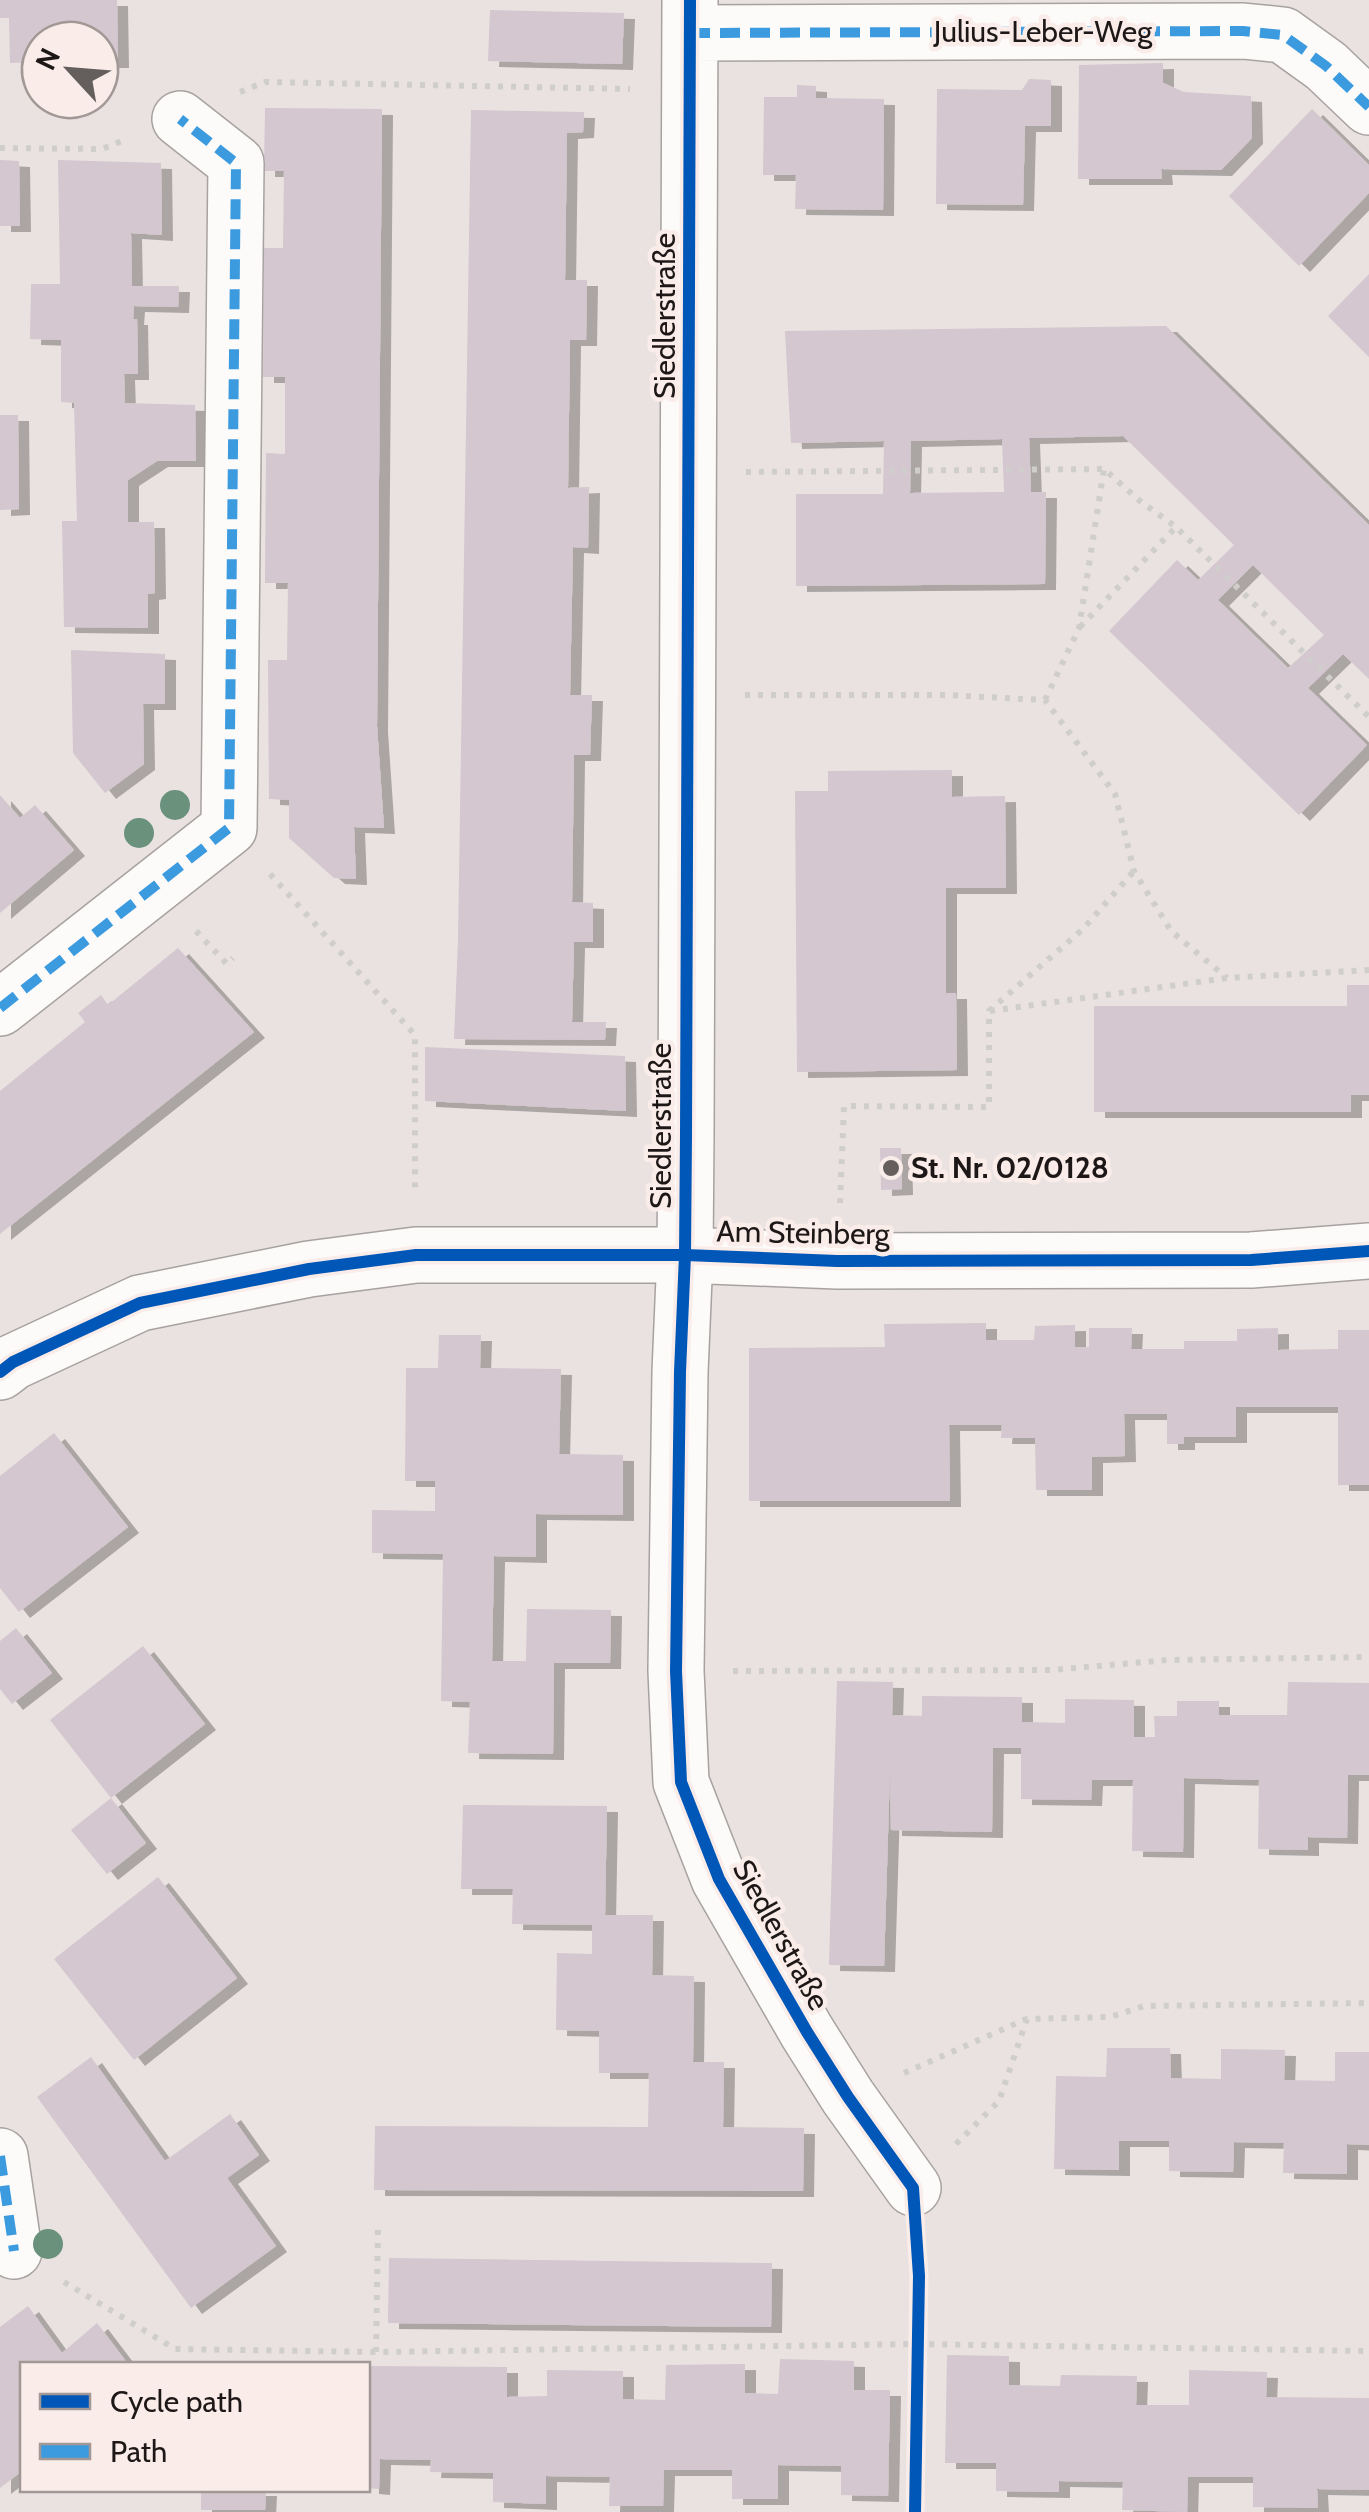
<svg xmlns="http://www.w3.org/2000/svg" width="1369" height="2512" font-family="Cabin,sans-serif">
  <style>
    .building { fill: #d4c7cf; fill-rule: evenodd; filter: url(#shadow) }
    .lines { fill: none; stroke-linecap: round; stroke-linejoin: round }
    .street-casing { stroke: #a7a2a0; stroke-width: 58 }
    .path { stroke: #d0cecd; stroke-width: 6; stroke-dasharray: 5 8; stroke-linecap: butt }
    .street { stroke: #fcfbfa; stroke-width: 55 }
    .quiet { stroke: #3c9adf; stroke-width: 10; stroke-dasharray: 20 10; stroke-linecap: butt }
    .cycleway-casing { stroke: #faede9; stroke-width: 19 }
    .cycleway { stroke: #0057b8; stroke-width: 12 }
    .tree { fill: #69917c }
    .poi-dot { fill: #645f5d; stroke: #faede9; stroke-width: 4 }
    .labels { text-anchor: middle; stroke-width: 9; stroke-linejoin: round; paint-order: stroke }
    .street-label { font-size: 30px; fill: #1d1817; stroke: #faede9 }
    .poi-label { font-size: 30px; font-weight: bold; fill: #1d1817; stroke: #faede9; text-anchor: start }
  </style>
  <defs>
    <filter id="shadow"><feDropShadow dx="11" dy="6" stdDeviation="0" flood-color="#0004"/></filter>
  </defs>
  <rect width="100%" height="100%" fill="#e9e2e0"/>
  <!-- building -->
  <path class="building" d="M 0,0 L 117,0 L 118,62 L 100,62 L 100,40 L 40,40 L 40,62 L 10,63 L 9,18 L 0,18 Z
    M 490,10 L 624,13 L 622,64 L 488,61 Z
    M 1163,63 L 1163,83 L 1184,92 L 1251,96 L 1252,138 L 1221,170 L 1161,169 L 1162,179 L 1078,179 L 1079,65 Z
    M 1029,79 L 1051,80 L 1051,126 L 1025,126 L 1023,205 L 936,204 L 937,89 L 1022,90 Z
    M 797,85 L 816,86 L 816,98 L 884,99 L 883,210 L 795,209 L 796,175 L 763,175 L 764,97 L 797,97 Z
    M 265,108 L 382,109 L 377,726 L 384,828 L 354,827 L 356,879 L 334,878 L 289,838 L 289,800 L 269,799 L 268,660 L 287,660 L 288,583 L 265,583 L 266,453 L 285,454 L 285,377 L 263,377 L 264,248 L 283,248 L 284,171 L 264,171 Z
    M 1312,109 L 1369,165 L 1369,193 L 1299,266 L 1229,196 Z
    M 471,110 L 584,112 L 583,132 L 567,133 L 565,280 L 587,280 L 586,340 L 570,340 L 568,488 L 589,487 L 588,548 L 573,547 L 570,695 L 592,695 L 590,755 L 574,755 L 572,902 L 593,903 L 593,942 L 574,942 L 572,1022 L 606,1022 L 605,1040 L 454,1039 L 458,940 Z
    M 0,160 L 19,161 L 20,226 L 0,226 Z
    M 58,160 L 161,163 L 162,235 L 131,233 L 132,286 L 179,286 L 178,307 L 134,306 L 133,319 L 137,319 L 138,374 L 124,374 L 125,403 L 195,405 L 196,461 L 157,461 L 128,480 L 128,522 L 154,522 L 155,593 L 148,594 L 148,628 L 64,627 L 62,521 L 77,521 L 74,403 L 61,402 L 61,340 L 30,339 L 31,284 L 60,284 Z
    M 1369,274 L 1369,357 L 1328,316 Z
    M 1166,326 L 1369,525 L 1369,679 L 1343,654 L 1308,688 L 1367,745 L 1299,815 L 1109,631 L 1177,560 L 1198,580 L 1234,545 L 1123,436 L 1029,438 L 1031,492 L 1046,492 L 1045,584 L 796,586 L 796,494 L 883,494 L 884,441 L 791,443 L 785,331 ZM 1002,439 L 1004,492 L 910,493 L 911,441 ZM 1253,565 L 1324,635 L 1288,668 L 1218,600 Z
    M 0,415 L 18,415 L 19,509 L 0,510 Z
    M 71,650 L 165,654 L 165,704 L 143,704 L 144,764 L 105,793 L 73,753 Z
    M 952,770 L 952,797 L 1005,796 L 1006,888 L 946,888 L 946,993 L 956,993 L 957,1070 L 797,1072 L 795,791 L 828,791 L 828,771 Z
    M 0,795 L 20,818 L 35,805 L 74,850 L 0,913 Z
    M 178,948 L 254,1032 L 0,1234 L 0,1091 L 85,1022 L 78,1013 L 101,995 L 108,1005 Z
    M 1347,985 L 1369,985 L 1369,1095 L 1351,1095 L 1351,1112 L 1094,1112 L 1094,1006 L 1347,1006 Z
    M 425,1047 L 625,1056 L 626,1111 L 425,1101 Z
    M 880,1148 L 901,1148 L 902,1189 L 881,1190 Z
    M 986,1323 L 986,1340 L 1034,1340 L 1035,1326 L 1075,1325 L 1075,1347 L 1089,1347 L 1089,1328 L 1132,1328 L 1131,1349 L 1184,1349 L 1184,1341 L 1237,1341 L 1237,1329 L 1278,1328 L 1278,1350 L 1338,1349 L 1338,1330 L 1369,1330 L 1369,1485 L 1338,1485 L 1338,1407 L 1236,1407 L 1236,1437 L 1184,1437 L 1184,1444 L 1167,1444 L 1167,1414 L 1124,1414 L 1125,1456 L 1092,1457 L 1092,1490 L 1036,1490 L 1035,1438 L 1001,1438 L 1002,1425 L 949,1425 L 950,1501 L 749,1501 L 749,1348 L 885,1347 L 884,1324 Z
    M 439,1335 L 481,1335 L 480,1368 L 561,1369 L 559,1454 L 623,1455 L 623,1515 L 536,1514 L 536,1557 L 494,1556 L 492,1661 L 526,1661 L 527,1609 L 611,1610 L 610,1663 L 554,1663 L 553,1754 L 468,1753 L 470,1702 L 441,1701 L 443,1554 L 372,1553 L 372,1510 L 435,1511 L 435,1481 L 405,1481 L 406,1368 L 438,1368 Z
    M 54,1433 L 128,1527 L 19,1612 L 0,1588 L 0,1476 Z
    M 16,1628 L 52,1673 L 12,1704 L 0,1689 L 0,1641 Z
    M 143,1646 L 205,1724 L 111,1798 L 146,1843 L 107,1874 L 71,1830 L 111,1798 L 50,1720 Z
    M 837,1681 L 893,1682 L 892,1715 L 922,1716 L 922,1696 L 1022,1697 L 1022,1722 L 1065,1723 L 1065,1699 L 1134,1700 L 1134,1737 L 1155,1737 L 1154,1716 L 1177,1716 L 1177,1701 L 1219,1701 L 1219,1715 L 1287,1715 L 1288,1682 L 1369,1683 L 1369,1775 L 1348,1775 L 1347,1838 L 1308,1837 L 1308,1850 L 1258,1849 L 1259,1780 L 1184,1778 L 1183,1852 L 1132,1851 L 1133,1780 L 1092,1780 L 1091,1800 L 1021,1799 L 1021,1748 L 993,1748 L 992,1832 L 891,1830 L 890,1769 L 884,1966 L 829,1965 Z
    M 463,1805 L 607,1806 L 605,1915 L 653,1915 L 652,1975 L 694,1976 L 693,2062 L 724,2062 L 723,2127 L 804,2128 L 803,2191 L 374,2190 L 375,2126 L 648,2127 L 649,2073 L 599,2073 L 599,2031 L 556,2030 L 557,1953 L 592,1954 L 592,1925 L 512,1924 L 513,1889 L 461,1889 Z
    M 158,1877 L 237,1978 L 134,2060 L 54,1959 Z
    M 1107,2048 L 1170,2048 L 1171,2078 L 1221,2079 L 1221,2049 L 1285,2050 L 1284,2080 L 1335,2081 L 1335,2052 L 1369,2052 L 1369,2145 L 1347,2144 L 1347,2174 L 1283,2173 L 1284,2143 L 1234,2142 L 1233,2172 L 1169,2171 L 1169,2141 L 1119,2141 L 1119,2170 L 1054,2169 L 1056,2076 L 1106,2077 Z
    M 91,2057 L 165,2161 L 230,2114 L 259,2155 L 227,2178 L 276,2246 L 191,2308 L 37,2097 Z
    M 389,2258 L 772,2263 L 771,2327 L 388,2323 Z
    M 28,2306 L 62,2353 L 97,2323 L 128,2364 L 22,2364 L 22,2471 L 0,2488 L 0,2327 Z
    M 947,2355 L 1009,2356 L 1009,2385 L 1060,2386 L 1061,2375 L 1137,2376 L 1136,2405 L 1189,2405 L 1189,2370 L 1267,2372 L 1266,2397 L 1369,2398 L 1369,2490 L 1317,2489 L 1318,2508 L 1253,2507 L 1253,2477 L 1188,2477 L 1187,2512 L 1122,2510 L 1123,2482 L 1059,2481 L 1059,2492 L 996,2491 L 996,2463 L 945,2463 Z
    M 780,2359 L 854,2361 L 854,2390 L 890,2390 L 888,2496 L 841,2495 L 841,2466 L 778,2465 L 778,2499 L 732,2499 L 732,2470 L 664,2470 L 663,2506 L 609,2506 L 610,2477 L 546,2476 L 546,2504 L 493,2502 L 493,2473 L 430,2472 L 431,2460 L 380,2459 L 379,2489 L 368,2488 L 368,2366 L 507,2367 L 507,2397 L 547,2396 L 547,2370 L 623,2371 L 623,2399 L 665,2400 L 666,2365 L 745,2364 L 745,2393 L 778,2394 Z
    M 201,2490 L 266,2490 L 265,2510 L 201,2510 Z"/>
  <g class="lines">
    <defs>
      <path id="street" d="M 690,0 L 686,1135 L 685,1255 L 680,1372 L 676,1671 L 681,1782 L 719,1879 L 807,2032 L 848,2097 L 913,2188
        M 690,33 L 1243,31 L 1283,35 L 1326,66 L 1369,107
        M 0,1008 L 229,828 L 236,163 L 180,119
        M 0,1372 L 13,1362 L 140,1303 L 309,1269 L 416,1255 L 685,1255 L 837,1261 L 1251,1260 L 1369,1251
        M 0,2156 L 14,2251"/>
    </defs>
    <!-- street casing -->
    <use href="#street" class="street-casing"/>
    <!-- path -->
    <path class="path" d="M 240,92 L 265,82 L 630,89
      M 0,148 L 102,149 L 127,139
      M 746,472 L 1104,469 L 1140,501 L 1176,527 L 1369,717
      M 1080,627 L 1176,527
      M 745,695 L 946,695 L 1045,700 L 1115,794 L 1134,871 L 1171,931 L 1227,978
      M 1045,700 L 1079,628 L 1104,469
      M 270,874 L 415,1035 L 415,1195
      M 196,931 L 227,964 L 233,958
      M 990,1011 L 1227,978 L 1369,970
      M 840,1203 L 844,1106 L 989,1107 L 989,1011 L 1083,929 L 1134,871
      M 733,1671 L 1052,1670 L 1168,1660 L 1369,1657
      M 904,2073 L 1026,2019
      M 956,2144 L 999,2101 L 1027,2019 L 1110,2017 L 1144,2006 L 1369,2003
      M 64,2282 L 175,2349 L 376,2352 L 916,2344 L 1369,2351
      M 376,2352 L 378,2225
      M 915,2512 L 919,2276 L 916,2243"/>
    <!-- street -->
    <use href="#street" class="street"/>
    <!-- quiet -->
    <path class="quiet" d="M 690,33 L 1243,31 L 1283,35 L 1326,66 L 1369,107
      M 0,1008 L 229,828 L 236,163 L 180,119
      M 0,2156 L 14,2251"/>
    <defs>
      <path id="cycleway" d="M 690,0 L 686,1135 L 685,1255 L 680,1372 L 676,1671 L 681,1782 L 719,1879 L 807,2032 L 848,2097 L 913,2188 L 919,2276 L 915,2512
        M 0,1372 L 13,1362 L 140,1303 L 309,1269 L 416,1255 L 685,1255 L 837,1261 L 1251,1260 L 1369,1251"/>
    </defs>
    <!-- cycleway casing -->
    <use href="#cycleway" class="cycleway-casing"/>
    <!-- cycleway -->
    <use href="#cycleway" class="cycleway"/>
  </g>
  <!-- trees -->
  <g class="tree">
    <circle cx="175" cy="805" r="15"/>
    <circle cx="139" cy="833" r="15"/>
    <circle cx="48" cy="2244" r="15"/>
  </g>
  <!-- markers -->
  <circle class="poi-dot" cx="891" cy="1168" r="10"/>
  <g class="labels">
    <!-- street labels -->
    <g class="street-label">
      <text x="1043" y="42">Julius-Leber-Weg</text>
      <text transform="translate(665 316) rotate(-90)" y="10">Siedlerstraße</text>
      <text transform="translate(661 1126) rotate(-90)" y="10">Siedlerstraße</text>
      <text transform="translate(803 1233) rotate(1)" y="10">Am Steinberg</text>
      <text transform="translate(781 1935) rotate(61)" y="10">Siedlerstraße</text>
    </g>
    <!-- poi labels -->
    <g class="poi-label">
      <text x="911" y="1178">St. Nr. 02/0128</text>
    </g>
  </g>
  <!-- legend -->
  <rect x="20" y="2362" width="350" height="130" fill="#faede9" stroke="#a29895" stroke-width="2.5"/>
  <rect x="40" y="2394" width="50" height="15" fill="#0057b8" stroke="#a29895" stroke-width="2.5"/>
  <text x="110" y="2412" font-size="30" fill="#1d1817">Cycle path</text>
  <rect x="40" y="2444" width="50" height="15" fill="#3c9adf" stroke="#a29895" stroke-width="2.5"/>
  <text x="110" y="2462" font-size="30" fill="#1d1817">Path</text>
  <!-- north arrow -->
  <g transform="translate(70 70) rotate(296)"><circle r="48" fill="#faede9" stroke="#a29895" stroke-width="2.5"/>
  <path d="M0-8L18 38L0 25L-18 38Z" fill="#645f5d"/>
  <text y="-15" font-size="28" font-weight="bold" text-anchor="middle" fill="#1d1817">N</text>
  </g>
</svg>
